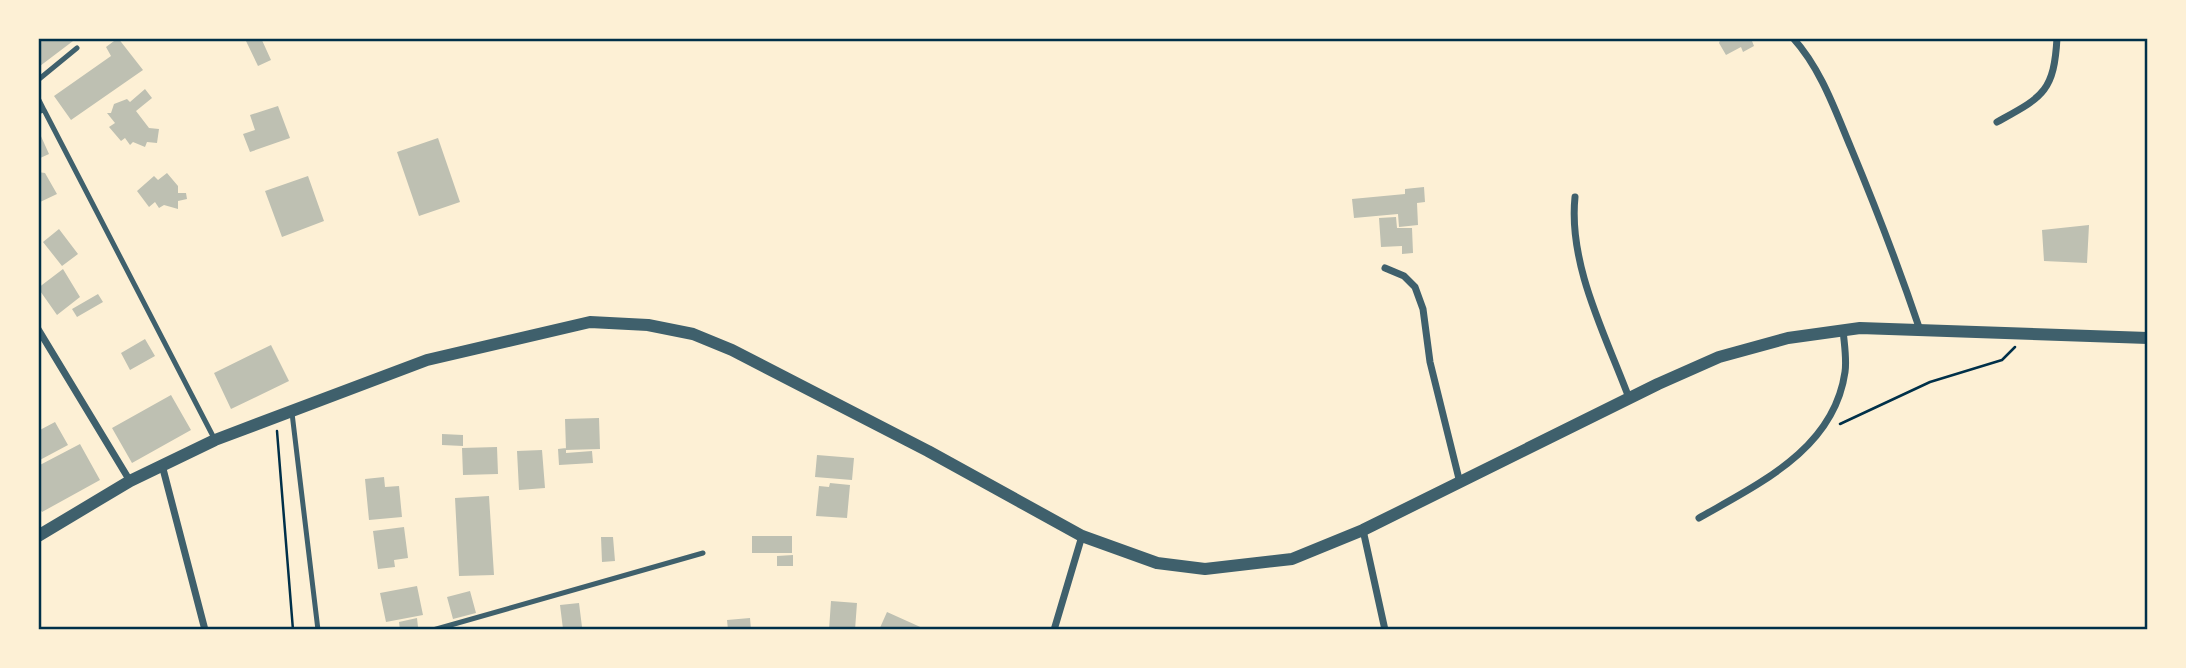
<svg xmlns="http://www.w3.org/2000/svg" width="2186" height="668" font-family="'Work Sans',sans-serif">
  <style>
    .building { fill: #bec0b2 }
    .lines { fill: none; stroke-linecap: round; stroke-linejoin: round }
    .path { stroke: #003049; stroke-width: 2.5 }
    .service { stroke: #3f606c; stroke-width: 5 }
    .minor { stroke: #3f606c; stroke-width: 7 }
    .tertiary { stroke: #3f606c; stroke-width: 12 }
    .neatline { fill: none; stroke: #003049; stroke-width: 2.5 }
  </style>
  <rect width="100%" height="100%" fill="#fdf0d5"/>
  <!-- building -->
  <path class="building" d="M 38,38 L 77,38 L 40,66 Z
    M 118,38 L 143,70 L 71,120 L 54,96 L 111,56 L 106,47 Z
    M 252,38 L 261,38 L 271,60 L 258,66 L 246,41 Z
    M 1721,38 L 1757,38 L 1752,41 L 1754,46 L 1743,52 L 1741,47 L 1726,55 L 1719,43 Z
    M 145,89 L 152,98 L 136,111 L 149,128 L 159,129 L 157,143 L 147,142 L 145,147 L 133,142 L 130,145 L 125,138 L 121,141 L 109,127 L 115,123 L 107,113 L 111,113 L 114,104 L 127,99 L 130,102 Z
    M 278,106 L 290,138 L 250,152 L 243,134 L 255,130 L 250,115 Z
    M 40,134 L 49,154 L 38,159 L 38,135 Z
    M 438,138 L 460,202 L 419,216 L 397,152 Z
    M 38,172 L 45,173 L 57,194 L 38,203 Z
    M 167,173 L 178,186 L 178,193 L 186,193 L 187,199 L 178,201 L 178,209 L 164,205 L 159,208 L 155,202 L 149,207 L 137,191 L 154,176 L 158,180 Z
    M 308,176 L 324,221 L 282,237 L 265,191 Z
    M 1424,187 L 1425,202 L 1417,203 L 1418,225 L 1399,227 L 1398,214 L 1354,218 L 1352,199 L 1405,194 L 1405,189 Z
    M 1396,217 L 1397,228 L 1412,228 L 1413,253 L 1402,254 L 1402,246 L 1381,247 L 1379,218 Z
    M 2089,225 L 2087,263 L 2044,261 L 2042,230 Z
    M 59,229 L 78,254 L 62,266 L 43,242 Z
    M 63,269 L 80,297 L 57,315 L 38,288 Z
    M 98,294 L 103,302 L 77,317 L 72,309 Z
    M 145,339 L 155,356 L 130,370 L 121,353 Z
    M 271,345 L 289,381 L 231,409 L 214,373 Z
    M 171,395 L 191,430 L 132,463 L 112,428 Z
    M 599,418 L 600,449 L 566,450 L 565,419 Z
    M 55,422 L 68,445 L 38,461 L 38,431 Z
    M 442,434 L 463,435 L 463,446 L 442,445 Z
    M 80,444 L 100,480 L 42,512 L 38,506 L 38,466 Z
    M 497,447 L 498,474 L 463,475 L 462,448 Z
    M 566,448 L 566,453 L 592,451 L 593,463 L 559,465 L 558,449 Z
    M 542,450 L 545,488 L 519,490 L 517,451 Z
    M 817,455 L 854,458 L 852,480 L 815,477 Z
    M 384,477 L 385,487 L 399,486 L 402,517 L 369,520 L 365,479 Z
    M 830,483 L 850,485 L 847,518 L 816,516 L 819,486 L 829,487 Z
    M 489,496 L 494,575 L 459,576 L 455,498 Z
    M 404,527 L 408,558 L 394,560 L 395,567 L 378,569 L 373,531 Z
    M 752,536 L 792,536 L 792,553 L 752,553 Z
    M 601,537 L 613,537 L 615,561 L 602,562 Z
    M 793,555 L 793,566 L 777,566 L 777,556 Z
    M 417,586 L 423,615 L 386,622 L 380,593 Z
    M 470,591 L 476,613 L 453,619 L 447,597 Z
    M 831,601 L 857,603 L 855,630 L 829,630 Z
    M 579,603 L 582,627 L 563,629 L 560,605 Z
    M 887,612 L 927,630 L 879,630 Z
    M 417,618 L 418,627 L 400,630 L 399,622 Z
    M 750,618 L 751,630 L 728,630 L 727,620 Z"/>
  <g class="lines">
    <!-- path -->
    <path class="path" d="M 1840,424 L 1930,382 L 2002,360 L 2015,347
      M 277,431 L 293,630"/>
    <!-- service -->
    <path class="service" d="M 38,80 L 77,48
      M 38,98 L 44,110
      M 38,112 L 44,110 L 215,440
      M 292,413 L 318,630
      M 433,630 L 703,553"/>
    <!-- minor -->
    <path class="minor" d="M 1793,38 C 1821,69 1835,110 1851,148 C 1876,208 1899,268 1920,330
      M 1997,122 C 2042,97 2054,93 2057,38
      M 1575,197 C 1568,265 1606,336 1629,398
      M 1385,268 L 1404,276 L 1415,287 L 1423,309 L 1430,362 L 1460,483
      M 38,329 L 130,481
      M 162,465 L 205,630
      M 1699,518 C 1760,483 1834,449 1845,372 C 1847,359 1844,343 1843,329
      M 1363,530 L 1385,630
      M 1054,630 L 1082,536"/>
    <!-- tertiary -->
    <path class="tertiary" d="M 38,536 L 130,481 L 215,440 L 427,360 L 590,322 L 648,325 L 693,334 L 732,350 L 928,451 L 1082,536 L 1157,563 L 1205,569 L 1292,559 L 1363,530 L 1658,384 L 1719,357 L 1788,338 L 1860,328 L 2148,338"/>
  </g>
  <!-- border -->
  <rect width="2186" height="668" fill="none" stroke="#fdf0d5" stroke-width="80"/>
  <rect x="40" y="40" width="2106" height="588" class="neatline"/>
</svg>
